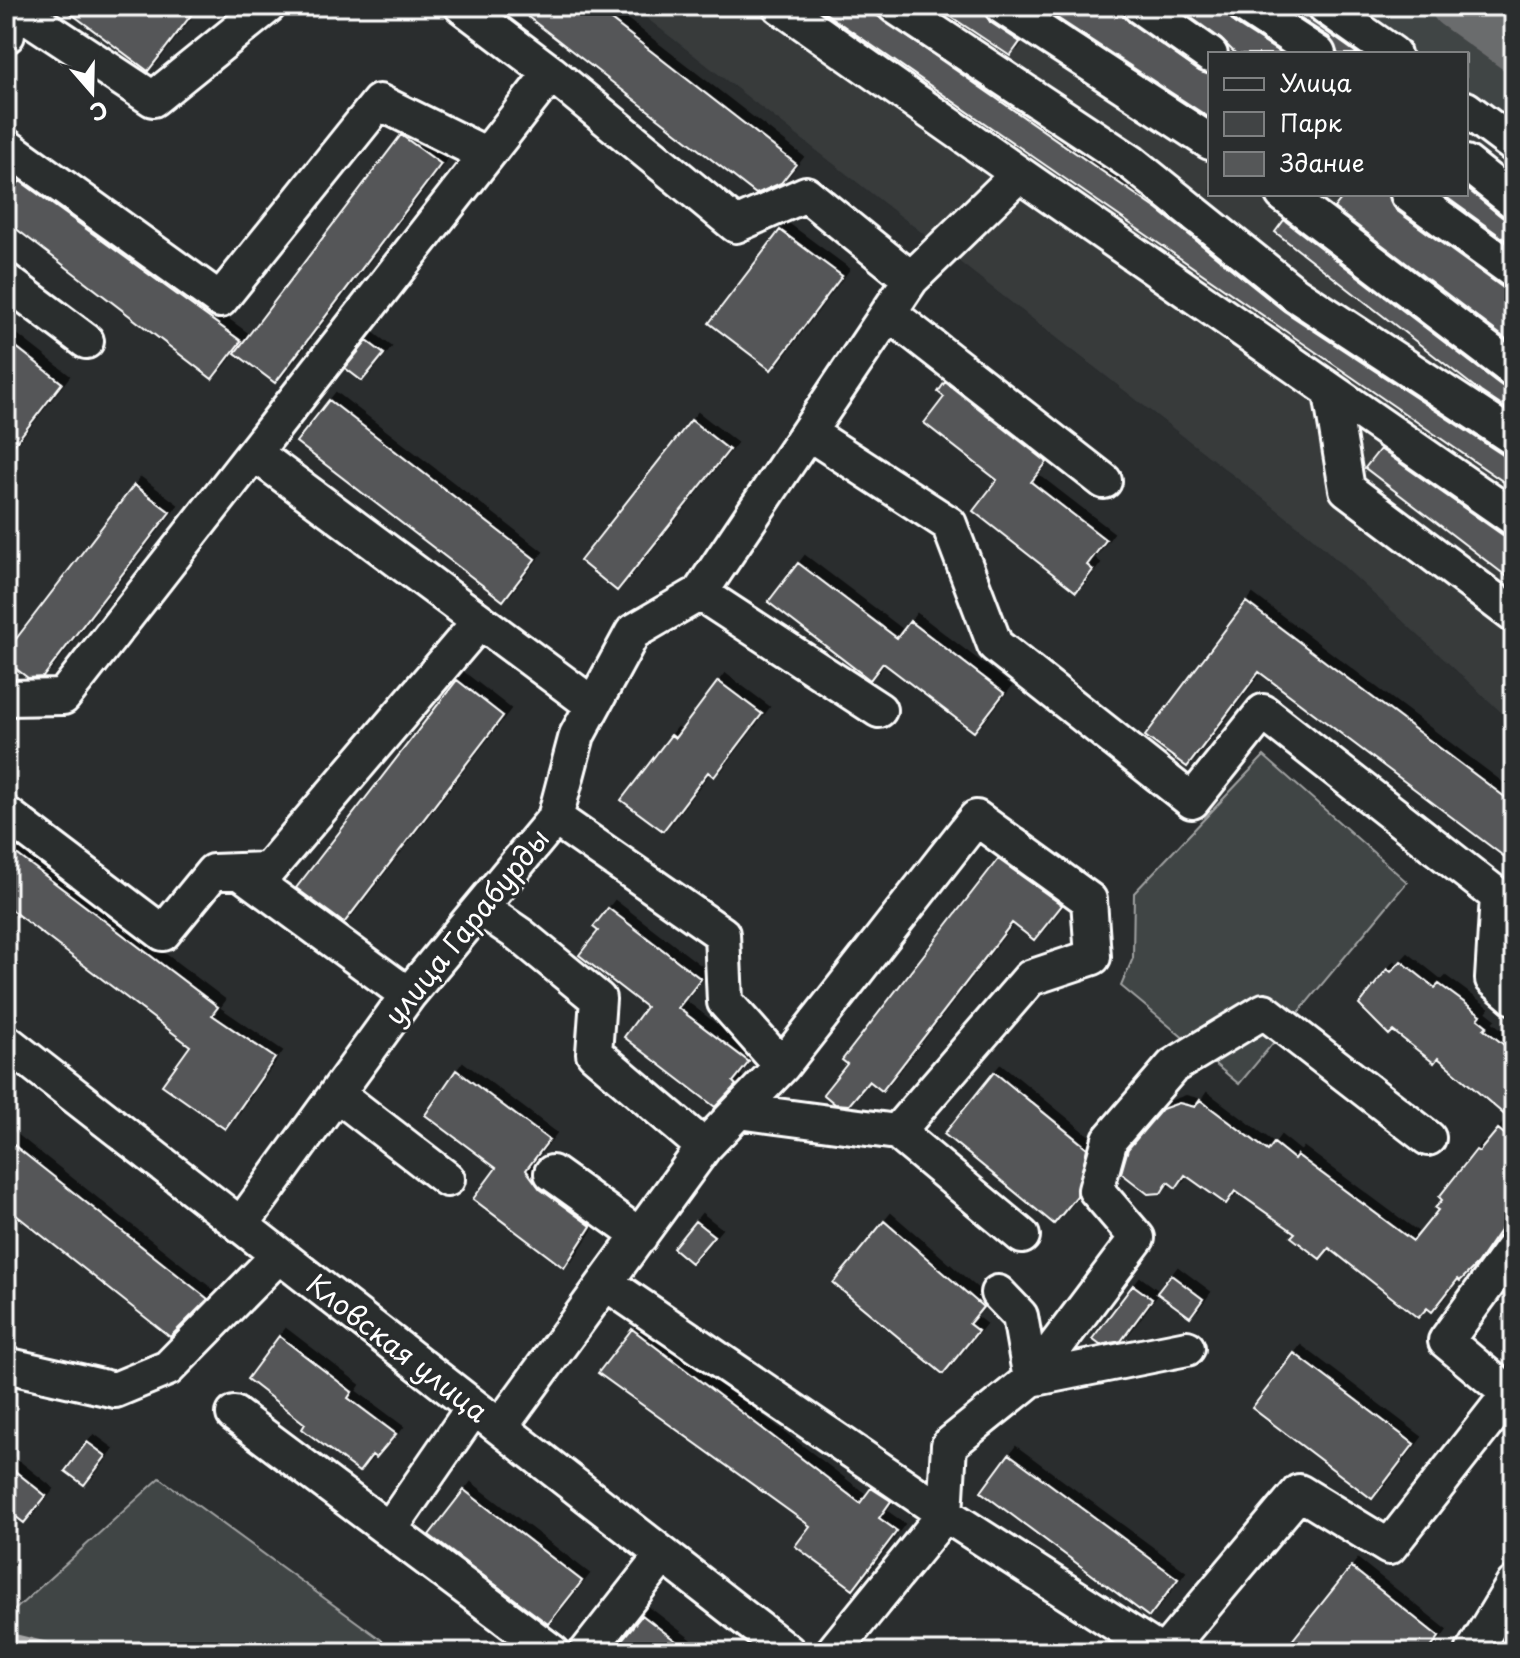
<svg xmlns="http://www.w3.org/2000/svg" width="1520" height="1658" font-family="'Playpen Sans',sans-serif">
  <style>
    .built { fill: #373a3b }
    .green { fill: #414445; stroke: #a0a2a2; stroke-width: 2 }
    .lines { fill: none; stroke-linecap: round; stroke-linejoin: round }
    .stream { stroke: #a6a7a7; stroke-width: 8 }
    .river { stroke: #6a6c6d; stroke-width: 46 }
    .building { fill: #555758; stroke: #fff; stroke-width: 2; filter: url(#shadow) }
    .minor-casing { stroke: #fff; stroke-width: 40 }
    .minor { stroke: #2a2d2e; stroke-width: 34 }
    .labels { text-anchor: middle; stroke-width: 6; stroke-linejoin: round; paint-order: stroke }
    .street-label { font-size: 28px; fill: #fff; stroke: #2a2d2e }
  </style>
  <defs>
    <filter id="shadow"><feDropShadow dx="7" dy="-7" stdDeviation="0" flood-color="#0009"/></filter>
  </defs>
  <rect width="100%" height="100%" fill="#2a2d2e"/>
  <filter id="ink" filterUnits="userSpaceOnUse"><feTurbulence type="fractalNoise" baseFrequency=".0125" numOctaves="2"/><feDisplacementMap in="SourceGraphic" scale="16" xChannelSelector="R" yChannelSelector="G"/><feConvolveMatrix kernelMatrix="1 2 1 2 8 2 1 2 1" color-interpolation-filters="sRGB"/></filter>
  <g filter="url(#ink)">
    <!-- built -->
    <path class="built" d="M 631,6 L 1345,6 L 1414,54 L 1210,54 L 1210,194 L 1466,194 L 1466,90 L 1514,123 L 1514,724 L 1311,536 Z"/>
    <!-- green -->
    <path class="green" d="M 1345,6 L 1514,6 L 1514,123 L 1466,90 L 1466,54 L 1414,54 Z
      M 1264,756 L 1407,882 L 1239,1084 L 1121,986 L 1133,958 L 1134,893 Z
      M 160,1478 L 398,1652 L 6,1652 L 6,1618 Z"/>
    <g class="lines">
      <!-- stream -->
      <path class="stream" d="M 6,1636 L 71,1652"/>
      <!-- river -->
      <path class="river" d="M 1454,6 L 1514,49"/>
    </g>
    <!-- building -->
    <path class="building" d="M 61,6 L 198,6 L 148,71 Z
      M 514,6 L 593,6 L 796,164 L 781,183 L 756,194 Z
      M 815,6 L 863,6 L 1158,210 L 1284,311 L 1503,455 L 1514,458 L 1514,489 Z
      M 935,6 L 982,6 L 990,22 L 1020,42 L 1010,56 Z
      M 1039,6 L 1120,6 L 1129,22 L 1199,71 L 1210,75 L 1210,118 Z
      M 1175,6 L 1225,6 L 1234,23 L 1282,54 L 1236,54 L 1221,39 Z
      M 1281,6 L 1305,6 L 1313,22 L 1358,54 L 1338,54 L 1329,37 Z
      M 401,135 L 441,164 L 275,383 L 235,353 Z
      M 20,181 L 241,341 L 212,379 L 6,221 L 6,199 Z
      M 1466,188 L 1502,217 L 1514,221 L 1514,246 L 1442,194 L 1466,194 Z
      M 1345,194 L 1388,194 L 1396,210 L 1502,287 L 1514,291 L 1514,345 L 1334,208 Z
      M 1284,220 L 1502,386 L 1514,390 L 1514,414 L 1481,392 L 1275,232 Z
      M 780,230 L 842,276 L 771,370 L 709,323 Z
      M 6,339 L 62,383 L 6,455 Z
      M 367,341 L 384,354 L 362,381 L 345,368 Z
      M 945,382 L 1047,462 L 1031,482 L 1106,540 L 1087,565 L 1093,570 L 1076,592 L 973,511 L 997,480 L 924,423 L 944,397 L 938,392 Z
      M 329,400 L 535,559 L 503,601 L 296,442 Z
      M 691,420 L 729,450 L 617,591 L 580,561 Z
      M 1380,449 L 1514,543 L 1514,582 L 1365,468 Z
      M 134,485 L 170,512 L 43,677 L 28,678 L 6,661 L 6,652 Z
      M 798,563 L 897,638 L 910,621 L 1004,693 L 974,732 L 883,663 L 870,680 L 768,602 Z
      M 1246,602 L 1514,804 L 1514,864 L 1259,672 L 1187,767 L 1145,736 Z
      M 457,680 L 503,716 L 344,923 L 296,888 Z
      M 718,681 L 762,714 L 714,777 L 708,772 L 663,831 L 621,800 L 671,735 L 675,738 Z
      M 6,846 L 218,1007 L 212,1015 L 275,1058 L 225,1129 L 162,1085 L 190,1046 L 6,906 Z
      M 998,859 L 1062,905 L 1034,940 L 1012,923 L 882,1091 L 869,1081 L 849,1105 L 835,1104 L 823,1094 L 847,1064 L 842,1060 Z
      M 608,908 L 701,979 L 678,1008 L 749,1062 L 733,1082 L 736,1085 L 715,1107 L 624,1037 L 646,1007 L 579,955 L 598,931 L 593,927 Z
      M 1401,961 L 1435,988 L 1439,984 L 1481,1015 L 1478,1019 L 1487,1026 L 1484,1029 L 1514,1053 L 1514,1123 L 1438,1058 L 1434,1063 L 1393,1031 L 1389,1035 L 1359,1005 L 1387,969 L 1391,972 Z
      M 456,1070 L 549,1140 L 526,1170 L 540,1189 L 591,1226 L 564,1268 L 473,1199 L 496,1168 L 425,1115 Z
      M 994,1072 L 1087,1148 L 1077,1196 L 1054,1224 L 944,1134 Z
      M 1200,1100 L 1268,1151 L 1274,1143 L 1294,1159 L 1297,1155 L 1413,1241 L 1438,1210 L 1435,1208 L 1442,1200 L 1439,1197 L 1476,1150 L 1479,1152 L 1498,1129 L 1514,1142 L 1514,1210 L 1477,1264 L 1460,1281 L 1458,1279 L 1432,1312 L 1427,1308 L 1418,1318 L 1329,1248 L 1320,1259 L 1291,1237 L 1295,1233 L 1235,1191 L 1226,1204 L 1185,1175 L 1176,1188 L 1168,1182 L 1161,1193 L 1148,1194 L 1121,1173 L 1128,1149 L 1162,1109 L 1179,1103 L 1195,1107 Z
      M 6,1139 L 208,1299 L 170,1337 L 6,1207 Z
      M 695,1221 L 714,1236 L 691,1263 L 673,1248 Z
      M 884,1221 L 983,1307 L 969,1324 L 978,1331 L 943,1374 L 833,1283 Z
      M 1171,1275 L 1203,1299 L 1190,1317 L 1157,1293 Z
      M 1133,1285 L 1152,1299 L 1121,1341 L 1100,1345 L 1092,1339 Z
      M 632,1329 L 860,1503 L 871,1488 L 891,1501 L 879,1518 L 897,1531 L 853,1589 L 795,1546 L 810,1526 L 598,1373 Z
      M 279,1336 L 352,1392 L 348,1398 L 396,1434 L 376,1458 L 372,1455 L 359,1472 L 302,1429 L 305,1424 L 247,1379 Z
      M 1294,1353 L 1414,1444 L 1372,1499 L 1252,1408 Z
      M 87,1442 L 106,1456 L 84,1485 L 65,1471 Z
      M 1009,1454 L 1178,1579 L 1149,1617 L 981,1492 Z
      M 6,1464 L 46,1496 L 24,1523 L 6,1509 Z
      M 464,1490 L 582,1581 L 548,1624 L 429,1535 Z
      M 1351,1567 L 1439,1637 L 1428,1652 L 1283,1652 Z
      M 642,1615 L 690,1652 L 612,1652 Z"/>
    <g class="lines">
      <defs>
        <path id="minor" d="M 780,6 L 1019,174
          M 895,6 L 1132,163 L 1295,294 L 1514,438
          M 1002,6 L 1210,142
          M 1140,6 L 1210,55
          M 1245,6 L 1318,54
          M 1325,6 L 1393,54
          M 24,14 L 153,99 L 268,6
          M 6,34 L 7,35
          M 1466,109 L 1514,145
          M 6,146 L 220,300 L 379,102 L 487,155
          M 1466,163 L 1514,201
          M 1283,194 L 1514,370
          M 1408,194 L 1514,271
          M 911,279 L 1019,174 L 1514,518
          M 6,281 L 86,341
          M 890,314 L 1104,481
          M 1331,393 L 1347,489 L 1514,615
          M 809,433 L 949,524 L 995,645 L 1192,801 L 1263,712 L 1498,896 L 1493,979 L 1514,997
          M 254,453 L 593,705
          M 700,593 L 879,710
          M 6,698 L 63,697 L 551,73
          M 6,814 L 163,933 L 213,872 L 268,870 L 480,621
          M 555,818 L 722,934 L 725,1002 L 782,1066
          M 239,871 L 408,995
          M 482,909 L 520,935 L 598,999 L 594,1053 L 704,1147
          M 6,1042 L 788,1652
          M 337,1094 L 447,1179
          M 897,1132 L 1022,1236
          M 552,1173 L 640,1236
          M 241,1225 L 408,995 L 555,818 L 577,735 L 633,632 L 700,593 L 911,279 L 806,194 L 736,225 L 551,73 L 462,6
          M 1514,1247 L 1446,1341 L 1514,1398
          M 606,1283 L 945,1514 L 1160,1652
          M 998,1293 L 1020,1316 L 1031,1379
          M 6,1365 L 115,1390 L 168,1368 L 278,1256
          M 1031,1379 L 1137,1238 L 1096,1190 L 1110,1139 L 1173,1066 L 1264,1011 L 1428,1138
          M 234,1414 L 552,1652
          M 500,1427 L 704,1147 L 782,1066 L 976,818 L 1089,900 L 1093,957 L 1030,978 L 897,1132 L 739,1111
          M 389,1530 L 474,1407
          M 587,1652 L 663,1555
          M 833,1652 L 945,1514 L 949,1445 L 1031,1379 L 1187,1348
          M 1165,1652 L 1299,1492 L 1389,1547 L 1509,1394
          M 1473,1652 L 1514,1584"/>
      </defs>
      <!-- minor casing -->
      <use href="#minor" class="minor-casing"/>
      <!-- minor -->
      <use href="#minor" class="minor"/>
    </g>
  </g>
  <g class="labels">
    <!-- street labels -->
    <g class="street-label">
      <text transform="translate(467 927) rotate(-51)" y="10">улица Гарабурды</text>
      <text transform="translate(397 1348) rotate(38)" y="10">Кловская улица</text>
    </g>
  </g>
  <!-- margin -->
  <rect width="1520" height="1658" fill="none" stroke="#2a2d2e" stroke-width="32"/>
  <rect x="16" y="16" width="1488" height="1626" fill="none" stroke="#fff" stroke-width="3" filter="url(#ink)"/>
  <!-- legend -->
  <rect x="1208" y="52" width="260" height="144" fill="#2a2d2e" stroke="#7f8182" stroke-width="2"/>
  <rect x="1224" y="78" width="40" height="12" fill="#2a2d2e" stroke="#7f8182" stroke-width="2"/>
  <text x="1280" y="92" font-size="24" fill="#ffffff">Улица</text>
  <rect x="1224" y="112" width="40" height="24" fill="#414445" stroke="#7f8182" stroke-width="2"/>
  <text x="1280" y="132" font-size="24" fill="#ffffff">Парк</text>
  <rect x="1224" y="152" width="40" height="24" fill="#555758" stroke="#7f8182" stroke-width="2"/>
  <text x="1280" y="172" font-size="24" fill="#ffffff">Здание</text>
  <!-- north arrow -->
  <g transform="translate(92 92) rotate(160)" stroke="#2a2d2e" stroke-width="6" paint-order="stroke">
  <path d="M0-6L14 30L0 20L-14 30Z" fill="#ffffff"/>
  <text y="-12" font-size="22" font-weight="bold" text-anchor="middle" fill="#ffffff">С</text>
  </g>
</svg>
